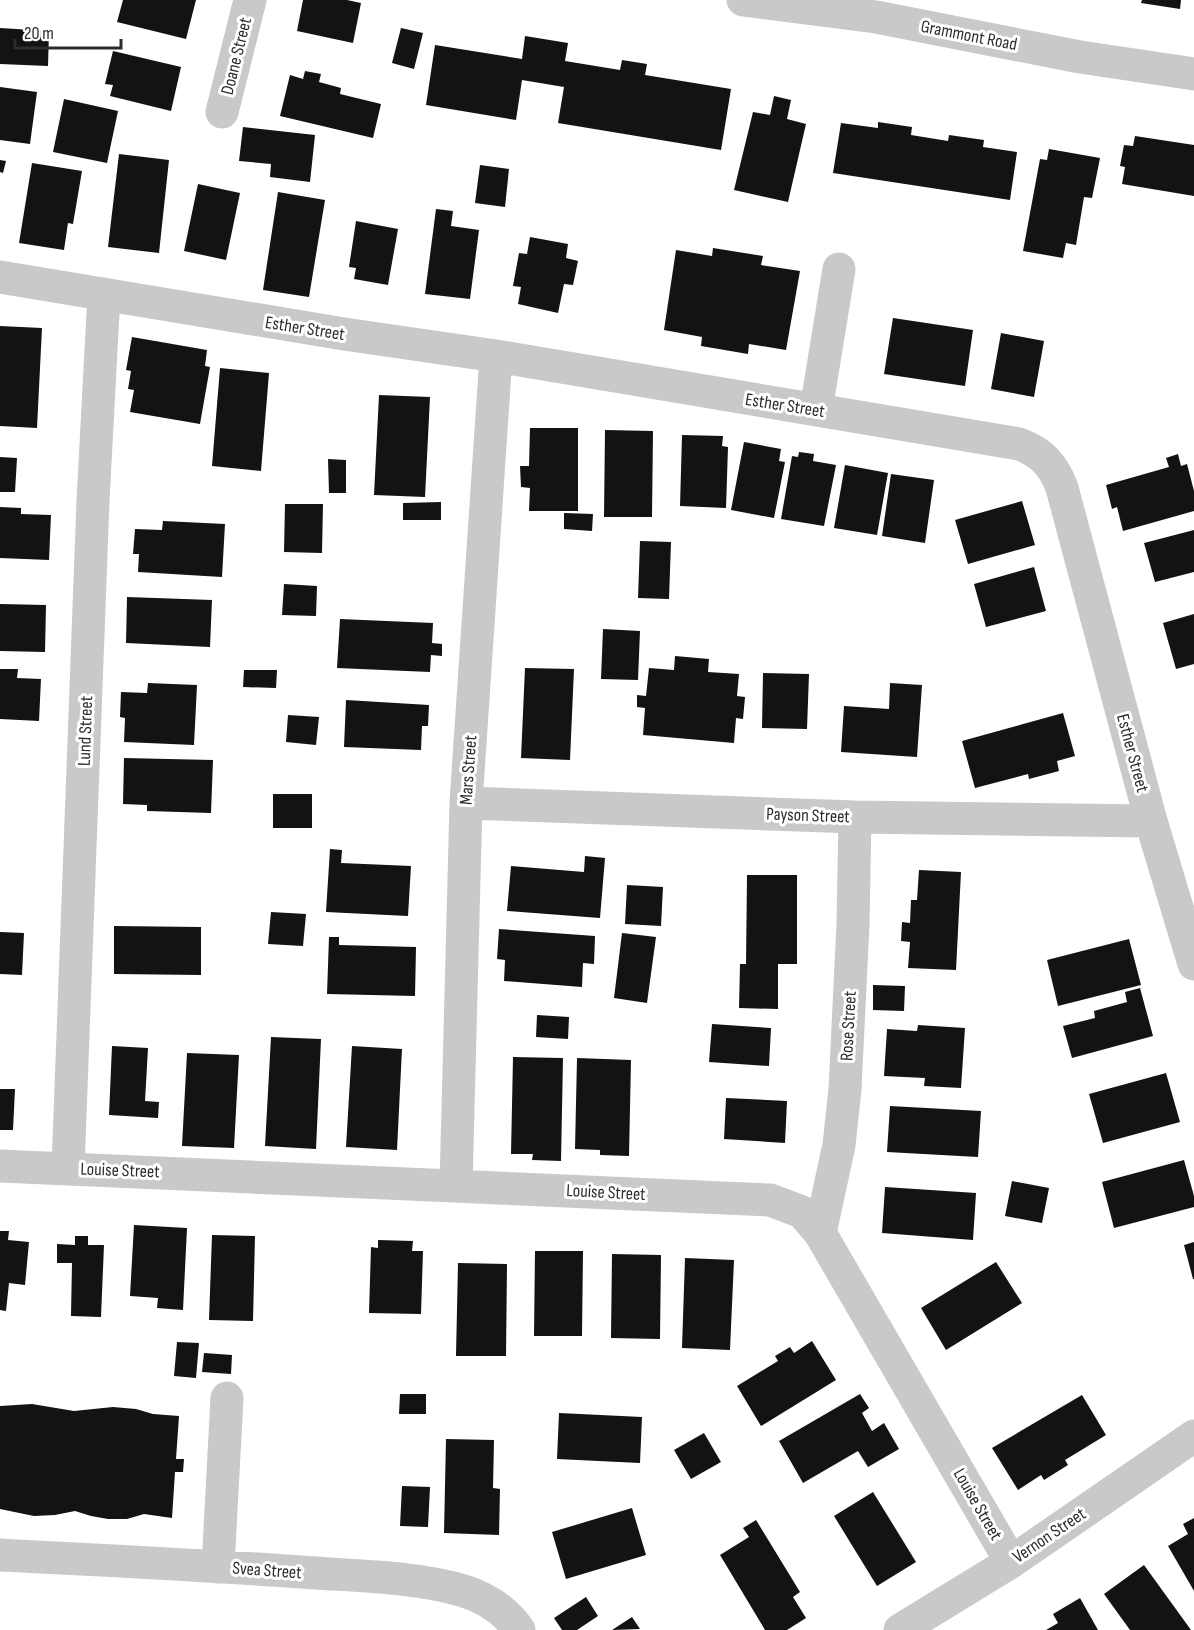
<svg xmlns="http://www.w3.org/2000/svg" width="1194" height="1630" font-family="'Sofia Sans Condensed',sans-serif">
  <style>
    .building { fill: #131313 }
    .lines { fill: none; stroke-linecap: round; stroke-linejoin: round }
    .minor { stroke: #c9c9c9; stroke-width: 33 }
    .labels { text-anchor: middle; stroke-width: 6; stroke-linejoin: round; paint-order: stroke }
    .street-label { font-size: 18px; fill: #2c2c2c; stroke: #fff }
  </style>
  <rect width="100%" height="100%" fill="#fff"/>
  <!-- building -->
  <path class="building" d="M 123,0 L 196,0 L 186,39 L 117,22 Z
    M 303,0 L 347,0 L 361,3 L 353,43 L 297,31 Z
    M 1142,0 L 1181,0 L 1180,9 L 1141,3 Z
    M 0,28 L 49,31 L 48,66 L 0,64 Z
    M 401,28 L 423,33 L 414,69 L 392,63 Z
    M 525,36 L 568,43 L 565,61 L 620,70 L 622,60 L 647,64 L 645,75 L 731,89 L 721,150 L 558,123 L 564,87 L 522,80 L 516,120 L 426,105 L 435,45 L 522,59 Z
    M 113,51 L 181,67 L 171,111 L 110,96 L 113,85 L 105,84 Z
    M 305,71 L 321,74 L 319,82 L 341,88 L 340,94 L 381,104 L 373,138 L 280,116 L 290,75 L 303,79 Z
    M 0,87 L 37,92 L 30,144 L 0,140 Z
    M 774,96 L 791,100 L 787,119 L 806,124 L 788,202 L 734,190 L 753,112 L 770,115 Z
    M 64,99 L 118,111 L 107,163 L 53,152 Z
    M 878,122 L 912,127 L 911,135 L 948,141 L 949,135 L 984,140 L 983,147 L 1017,152 L 1010,200 L 833,173 L 841,123 L 878,128 Z
    M 243,127 L 315,135 L 310,182 L 270,177 L 271,164 L 239,161 Z
    M 1135,136 L 1194,145 L 1194,196 L 1122,184 L 1125,167 L 1120,166 L 1124,145 L 1133,146 Z
    M 1049,149 L 1100,158 L 1092,198 L 1084,197 L 1076,245 L 1066,243 L 1063,258 L 1023,251 L 1040,159 L 1047,160 Z
    M 119,154 L 169,160 L 159,253 L 108,247 Z
    M 0,160 L 6,161 L 3,173 L 0,172 Z
    M 32,163 L 82,171 L 73,224 L 68,223 L 64,250 L 19,243 Z
    M 480,165 L 509,169 L 505,207 L 475,203 Z
    M 198,184 L 240,193 L 226,260 L 184,251 Z
    M 278,192 L 325,200 L 309,297 L 263,290 Z
    M 436,209 L 453,211 L 451,226 L 479,230 L 470,299 L 425,294 Z
    M 356,221 L 398,229 L 388,285 L 354,279 L 356,268 L 349,267 Z
    M 530,237 L 568,244 L 566,258 L 578,261 L 573,285 L 564,284 L 558,313 L 518,304 L 521,287 L 513,286 L 519,253 L 527,254 Z
    M 713,248 L 763,256 L 761,265 L 800,271 L 786,350 L 749,344 L 748,354 L 701,346 L 702,337 L 664,330 L 676,250 L 712,256 Z
    M 893,318 L 973,330 L 965,386 L 884,374 Z
    M 0,326 L 42,328 L 37,428 L 0,426 Z
    M 1001,333 L 1044,341 L 1034,397 L 991,389 Z
    M 132,337 L 207,350 L 205,366 L 210,367 L 200,424 L 130,412 L 134,390 L 128,389 L 131,371 L 126,370 Z
    M 220,368 L 269,373 L 261,471 L 212,466 Z
    M 379,395 L 430,397 L 425,497 L 374,495 Z
    M 530,428 L 578,428 L 578,511 L 529,511 L 530,488 L 521,487 L 520,466 L 529,466 Z
    M 605,430 L 653,431 L 652,517 L 604,517 Z
    M 682,435 L 723,436 L 722,446 L 728,447 L 726,508 L 680,506 Z
    M 744,442 L 781,449 L 779,461 L 785,462 L 774,518 L 731,510 Z
    M 799,452 L 814,454 L 813,461 L 836,465 L 824,526 L 781,519 L 792,456 L 798,457 Z
    M 1178,454 L 1181,466 L 1187,464 L 1194,491 L 1194,511 L 1123,531 L 1117,507 L 1112,509 L 1106,485 L 1169,467 L 1166,458 Z
    M 0,457 L 17,458 L 15,492 L 0,492 Z
    M 328,459 L 346,460 L 346,493 L 329,493 Z
    M 845,465 L 888,473 L 877,535 L 834,528 Z
    M 891,474 L 934,480 L 925,543 L 882,536 Z
    M 1022,501 L 1035,545 L 968,564 L 955,520 Z
    M 441,502 L 441,520 L 403,520 L 403,503 Z
    M 285,504 L 323,504 L 322,553 L 284,552 Z
    M 0,507 L 21,508 L 21,514 L 51,515 L 49,560 L 0,558 Z
    M 564,513 L 593,514 L 592,531 L 564,529 Z
    M 163,521 L 225,524 L 222,577 L 138,572 L 139,554 L 133,554 L 135,529 L 162,530 Z
    M 1194,530 L 1194,572 L 1155,582 L 1144,543 Z
    M 640,541 L 671,542 L 669,599 L 638,598 Z
    M 1034,567 L 1046,611 L 986,627 L 974,584 Z
    M 284,584 L 317,586 L 316,616 L 282,615 Z
    M 127,597 L 212,600 L 210,647 L 126,643 Z
    M 0,604 L 46,605 L 45,652 L 0,651 Z
    M 1194,614 L 1194,664 L 1176,669 L 1163,623 Z
    M 340,619 L 433,623 L 432,643 L 442,644 L 442,656 L 431,655 L 430,672 L 337,668 Z
    M 603,629 L 640,631 L 638,680 L 601,679 Z
    M 675,656 L 709,659 L 708,672 L 739,674 L 737,696 L 745,697 L 743,719 L 736,718 L 734,743 L 643,735 L 645,708 L 637,707 L 637,695 L 646,696 L 649,668 L 674,670 Z
    M 525,668 L 574,669 L 570,760 L 521,758 Z
    M 0,669 L 18,669 L 17,678 L 41,679 L 39,721 L 0,719 Z
    M 244,670 L 277,670 L 276,688 L 243,687 Z
    M 763,673 L 809,674 L 807,729 L 762,728 Z
    M 148,683 L 197,685 L 194,745 L 124,742 L 125,718 L 120,717 L 121,692 L 147,693 Z
    M 890,683 L 922,685 L 917,757 L 841,752 L 844,706 L 889,709 Z
    M 346,700 L 429,705 L 428,726 L 422,726 L 421,750 L 344,747 Z
    M 1063,713 L 1075,756 L 1057,761 L 1059,771 L 1029,779 L 1028,774 L 975,788 L 962,741 Z
    M 288,715 L 319,717 L 316,745 L 286,742 Z
    M 124,758 L 213,760 L 211,813 L 147,811 L 147,805 L 123,804 Z
    M 273,794 L 312,794 L 312,828 L 273,828 Z
    M 330,849 L 342,850 L 341,863 L 411,866 L 408,916 L 326,912 Z
    M 585,856 L 605,858 L 600,918 L 507,911 L 511,866 L 584,872 Z
    M 919,870 L 961,872 L 956,970 L 908,968 L 910,942 L 901,941 L 902,922 L 910,923 L 911,900 L 917,900 Z
    M 747,875 L 797,875 L 797,964 L 778,964 L 778,1009 L 739,1008 L 740,964 L 746,964 Z
    M 627,885 L 663,887 L 661,926 L 625,924 Z
    M 271,912 L 306,914 L 303,946 L 268,944 Z
    M 114,926 L 201,927 L 201,975 L 114,974 Z
    M 499,929 L 595,936 L 594,964 L 583,963 L 582,987 L 504,981 L 505,960 L 497,959 Z
    M 0,932 L 24,933 L 22,975 L 0,974 Z
    M 622,933 L 656,937 L 647,1003 L 614,998 Z
    M 329,937 L 339,937 L 339,945 L 416,947 L 415,996 L 327,994 Z
    M 1129,939 L 1141,985 L 1058,1006 L 1047,960 Z
    M 873,985 L 905,986 L 904,1011 L 873,1010 Z
    M 1140,988 L 1153,1036 L 1072,1058 L 1063,1026 L 1095,1018 L 1094,1011 L 1127,1002 L 1125,992 Z
    M 537,1015 L 569,1017 L 568,1039 L 536,1037 Z
    M 712,1024 L 771,1028 L 769,1066 L 709,1062 Z
    M 918,1025 L 965,1028 L 961,1088 L 924,1086 L 925,1078 L 884,1076 L 887,1029 L 917,1031 Z
    M 271,1037 L 321,1039 L 316,1149 L 265,1146 Z
    M 112,1046 L 148,1048 L 145,1101 L 159,1102 L 158,1118 L 109,1115 Z
    M 352,1046 L 402,1049 L 397,1150 L 346,1147 Z
    M 187,1053 L 239,1055 L 234,1148 L 182,1146 Z
    M 513,1057 L 563,1058 L 561,1161 L 532,1160 L 533,1154 L 511,1154 Z
    M 577,1058 L 631,1060 L 629,1156 L 600,1155 L 600,1150 L 575,1149 Z
    M 1166,1073 L 1180,1122 L 1103,1143 L 1089,1094 Z
    M 0,1089 L 15,1089 L 13,1130 L 0,1130 Z
    M 726,1098 L 787,1101 L 785,1143 L 724,1139 Z
    M 890,1106 L 981,1111 L 978,1157 L 887,1152 Z
    M 1184,1160 L 1194,1196 L 1194,1207 L 1114,1228 L 1102,1182 Z
    M 1012,1181 L 1049,1188 L 1042,1223 L 1005,1216 Z
    M 885,1187 L 976,1193 L 973,1240 L 882,1233 Z
    M 134,1225 L 187,1228 L 183,1310 L 157,1308 L 158,1298 L 130,1296 Z
    M 0,1231 L 9,1231 L 8,1240 L 29,1242 L 25,1285 L 9,1283 L 6,1311 L 0,1310 Z
    M 212,1235 L 255,1236 L 253,1321 L 209,1320 Z
    M 75,1236 L 88,1236 L 88,1245 L 104,1245 L 101,1317 L 71,1316 L 72,1263 L 57,1263 L 57,1244 L 75,1245 Z
    M 378,1240 L 413,1241 L 412,1251 L 423,1251 L 421,1314 L 369,1313 L 371,1247 L 378,1248 Z
    M 1194,1242 L 1194,1279 L 1193,1279 L 1184,1245 Z
    M 535,1251 L 583,1251 L 582,1336 L 534,1336 Z
    M 612,1254 L 661,1255 L 660,1339 L 611,1338 Z
    M 685,1258 L 734,1260 L 730,1350 L 682,1348 Z
    M 996,1262 L 1022,1303 L 946,1350 L 921,1308 Z
    M 458,1263 L 507,1264 L 506,1356 L 456,1356 Z
    M 812,1341 L 836,1380 L 761,1426 L 737,1386 L 778,1361 L 775,1356 L 790,1347 L 794,1353 Z
    M 177,1342 L 199,1343 L 196,1378 L 174,1376 Z
    M 204,1353 L 232,1355 L 231,1374 L 202,1372 Z
    M 400,1394 L 426,1394 L 426,1414 L 399,1414 Z
    M 860,1394 L 869,1408 L 862,1413 L 872,1431 L 884,1423 L 899,1449 L 868,1467 L 858,1451 L 803,1483 L 779,1441 Z
    M 1082,1395 L 1106,1435 L 1065,1460 L 1068,1465 L 1044,1480 L 1041,1475 L 1018,1490 L 992,1448 Z
    M 32,1404 L 74,1411 L 113,1407 L 136,1409 L 153,1414 L 179,1416 L 176,1459 L 184,1459 L 183,1472 L 175,1472 L 172,1518 L 144,1514 L 127,1519 L 108,1519 L 91,1516 L 75,1511 L 55,1515 L 34,1516 L 0,1509 L 0,1406 Z
    M 559,1413 L 642,1417 L 640,1463 L 557,1459 Z
    M 704,1433 L 721,1462 L 691,1479 L 674,1450 Z
    M 446,1439 L 494,1440 L 493,1488 L 500,1489 L 499,1535 L 444,1533 Z
    M 402,1486 L 430,1487 L 428,1527 L 400,1526 Z
    M 873,1492 L 916,1562 L 877,1586 L 834,1516 Z
    M 632,1508 L 646,1555 L 566,1579 L 552,1532 Z
    M 1194,1518 L 1194,1591 L 1168,1546 L 1188,1534 L 1183,1524 Z
    M 756,1520 L 800,1592 L 793,1597 L 806,1618 L 787,1630 L 765,1630 L 720,1555 L 749,1537 L 743,1528 Z
    M 1144,1565 L 1191,1630 L 1130,1630 L 1104,1594 Z
    M 586,1597 L 598,1616 L 577,1630 L 562,1630 L 554,1618 Z
    M 1080,1598 L 1098,1630 L 1046,1630 L 1058,1623 L 1053,1614 Z
    M 632,1617 L 640,1629 L 612,1630 Z"/>
  <g class="lines">
    <!-- minor -->
    <path class="minor" d="M 743,0 L 876,17 L 1080,57 L 1194,74
      M 222,112 L 250,0
      M 0,277 L 344,334 L 496,356 L 1019,444 C 1042,452 1054,466 1062,488 L 1151,821 L 1194,964
      M 816,410 L 839,269
      M 466,803 L 855,817 L 1151,821
      M 0,1166 L 770,1200 L 802,1212 L 820,1233 L 1011,1562
      M 68,1168 L 93,501 L 104,294
      M 456,1185 L 466,803 L 496,356
      M 820,1233 L 839,1145 L 845,1089 L 853,924 L 855,817
      M 0,1555 C 100,1560 201,1565 301,1572 C 351,1576 416,1576 464,1591 C 486,1598 506,1611 519,1630
      M 218,1567 L 227,1398
      M 900,1630 L 1011,1562 L 1194,1436"/>
  </g>
  <g class="labels">
    <!-- street labels -->
    <g class="street-label">
      <text transform="translate(969 35) rotate(11)" y="6">Grammont Road</text>
      <text transform="translate(236 56) rotate(-76)" y="6">Doane Street</text>
      <text transform="translate(305 328) rotate(9)" y="6">Esther Street</text>
      <text transform="translate(785 405) rotate(9)" y="6">Esther Street</text>
      <text transform="translate(85 731) rotate(-88)" y="6">Lund Street</text>
      <text transform="translate(1133 753) rotate(75)" y="6">Esther Street</text>
      <text transform="translate(468 770) rotate(-86)" y="6">Mars Street</text>
      <text transform="translate(808 815) rotate(2)" y="6">Payson Street</text>
      <text transform="translate(848 1026) rotate(-87)" y="6">Rose Street</text>
      <text transform="translate(120 1170) rotate(2)" y="6">Louise Street</text>
      <text transform="translate(606 1192) rotate(3)" y="6">Louise Street</text>
      <text transform="translate(978 1504) rotate(60)" y="6">Louise Street</text>
      <text transform="translate(1049 1535) rotate(-34)" y="6">Vernon Street</text>
      <text transform="translate(267 1570) rotate(4)" y="6">Svea Street</text>
    </g>
  </g>
  <!-- scale -->
  <path d="M15 39v9h106v-9" fill="none" stroke="#2c2c2c" stroke-width="3"/>
  <text x="24" y="39" font-size="18" fill="#2c2c2c" stroke="#ffffff" stroke-width="4.5" paint-order="stroke">20 m</text>
</svg>
